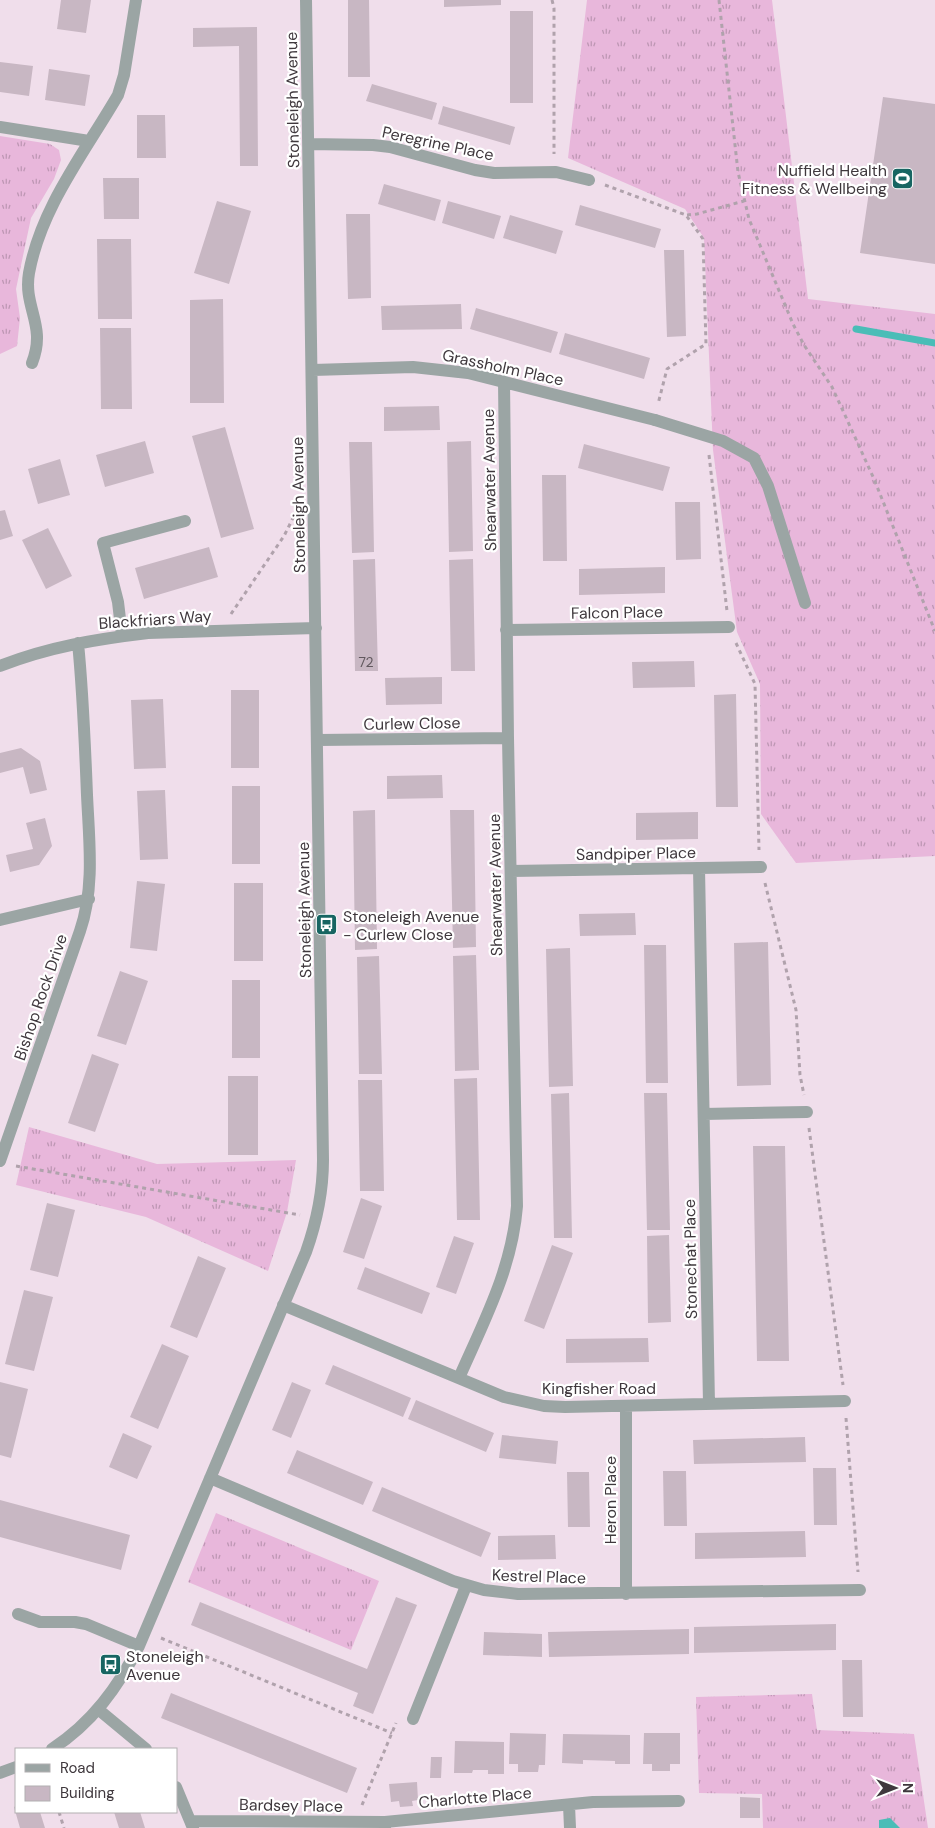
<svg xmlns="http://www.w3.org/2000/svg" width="935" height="1828" font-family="'DM Sans',sans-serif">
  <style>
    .grass { fill: url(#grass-tufts) }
    .water { fill: #4abdb7 }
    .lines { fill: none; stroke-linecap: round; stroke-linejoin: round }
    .stream { stroke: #4abdb7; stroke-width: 7 }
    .building { fill: #c8b7c3 }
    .path { stroke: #b0a2ac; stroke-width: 3; stroke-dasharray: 4 4; stroke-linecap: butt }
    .lane { stroke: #9ba5a4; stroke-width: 12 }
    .street { stroke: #9ba5a4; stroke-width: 12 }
    .labels { text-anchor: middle; stroke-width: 4.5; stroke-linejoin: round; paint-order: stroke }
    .number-label { font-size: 14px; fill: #61585e }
    .street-label { font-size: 16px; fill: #3f383d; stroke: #fff }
    .poi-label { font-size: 16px; fill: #3f383d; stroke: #fff; text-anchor: start }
  </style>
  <defs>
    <pattern id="grass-tufts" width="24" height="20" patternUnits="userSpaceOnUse" patternTransform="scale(1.25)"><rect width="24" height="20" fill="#e8b7db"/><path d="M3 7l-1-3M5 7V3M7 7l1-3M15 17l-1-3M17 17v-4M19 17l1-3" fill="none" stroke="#bd96b3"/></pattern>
  </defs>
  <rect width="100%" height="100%" fill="#f0deeb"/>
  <!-- grass -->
  <path class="grass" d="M 587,0 L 772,0 L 808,299 L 935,314 L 935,856 L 796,863 L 761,814 L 760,684 L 737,632 L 713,450 L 704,238 L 685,209 L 568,158 Z
    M 0,136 L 50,144 L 59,150 L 61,160 L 54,179 L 31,218 L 16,289 L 20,318 L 17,346 L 0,354 Z
    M 29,1127 L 157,1164 L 296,1160 L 287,1212 L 268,1271 L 146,1217 L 16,1185 Z
    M 216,1513 L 379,1581 L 351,1650 L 188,1582 Z
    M 812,1694 L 817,1730 L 914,1734 L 928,1828 L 763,1828 L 762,1794 L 699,1793 L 696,1697 Z"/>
  <!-- water -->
  <path class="water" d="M 890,1818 L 900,1828 L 879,1828 L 879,1820 Z"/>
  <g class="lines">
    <!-- stream -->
    <path class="stream" d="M 856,329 L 935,343"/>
  </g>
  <!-- building -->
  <path class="building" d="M 61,0 L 91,0 L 86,33 L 57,29 Z
    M 348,0 L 369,0 L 370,77 L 348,77 Z
    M 444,0 L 501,0 L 501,5 L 444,7 Z
    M 510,11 L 533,11 L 533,103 L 510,103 Z
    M 257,27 L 258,166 L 240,166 L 239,46 L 193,47 L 193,28 Z
    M 0,62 L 33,66 L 29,96 L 0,92 Z
    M 49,69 L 90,75 L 85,106 L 45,100 Z
    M 372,84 L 437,103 L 432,120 L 366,101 Z
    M 883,97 L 935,104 L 935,264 L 860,253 Z
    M 443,106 L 515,127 L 510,145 L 438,124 Z
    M 137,115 L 165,115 L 166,158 L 137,158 Z
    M 103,178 L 139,178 L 139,219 L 104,219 Z
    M 384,184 L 441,200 L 435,221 L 378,204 Z
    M 217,201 L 251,211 L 229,284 L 194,273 Z
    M 448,201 L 501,216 L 494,239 L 442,223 Z
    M 580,205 L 661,229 L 655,248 L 575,225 Z
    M 346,214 L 370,214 L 371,298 L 348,299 Z
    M 510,215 L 563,231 L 556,254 L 503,238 Z
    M 97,239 L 131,239 L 132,319 L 98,319 Z
    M 664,250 L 684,250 L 686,336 L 667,337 Z
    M 223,299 L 224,403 L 190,403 L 190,300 Z
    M 461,304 L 462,329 L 382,330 L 381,306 Z
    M 476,308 L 558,332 L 551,353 L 470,329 Z
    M 100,328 L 131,328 L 132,409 L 101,409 Z
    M 565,333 L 650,358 L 644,379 L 559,354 Z
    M 439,406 L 440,430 L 384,431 L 384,407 Z
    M 225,427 L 254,529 L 221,538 L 192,436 Z
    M 145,441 L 154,473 L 105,487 L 96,455 Z
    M 471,441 L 473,551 L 449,552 L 447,442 Z
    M 349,442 L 372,442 L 374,552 L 352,553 Z
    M 584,444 L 670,467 L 663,491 L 578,468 Z
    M 60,459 L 70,495 L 38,504 L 28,469 Z
    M 542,475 L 566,475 L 567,561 L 543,561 Z
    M 675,502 L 700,502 L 701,559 L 676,560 Z
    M 5,510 L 13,536 L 0,540 L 0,511 Z
    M 48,528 L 72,576 L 46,589 L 22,540 Z
    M 209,547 L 218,577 L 144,599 L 135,568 Z
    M 375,559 L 378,671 L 355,671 L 353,560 Z
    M 473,559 L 475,671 L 451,671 L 449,560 Z
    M 665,567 L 665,593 L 579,595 L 579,569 Z
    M 694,661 L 695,687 L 633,688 L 632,662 Z
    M 442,677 L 442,704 L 386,705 L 385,678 Z
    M 231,690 L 259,690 L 259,768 L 231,768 Z
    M 736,694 L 738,807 L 716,807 L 714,695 Z
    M 163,699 L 166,768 L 134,769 L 131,700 Z
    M 21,748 L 40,761 L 47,790 L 30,794 L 23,767 L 0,773 L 0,753 Z
    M 442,775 L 443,798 L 387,799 L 387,776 Z
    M 232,786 L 260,786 L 260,864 L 232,864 Z
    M 165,790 L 168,859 L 140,860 L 137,791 Z
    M 375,810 L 377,949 L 355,950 L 353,811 Z
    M 450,810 L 474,810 L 476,947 L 453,948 Z
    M 698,812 L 698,839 L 636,840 L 636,813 Z
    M 45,818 L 52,846 L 39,865 L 10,872 L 6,855 L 33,849 L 26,823 Z
    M 137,881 L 165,884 L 157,951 L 130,948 Z
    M 234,883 L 263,883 L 263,961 L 234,961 Z
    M 635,913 L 636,935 L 580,936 L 579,914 Z
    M 768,942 L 771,1085 L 737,1086 L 734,943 Z
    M 644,945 L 666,945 L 668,1083 L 646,1083 Z
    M 570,948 L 573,1086 L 549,1087 L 546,949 Z
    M 476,955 L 479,1070 L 455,1071 L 453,956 Z
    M 379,956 L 382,1074 L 359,1074 L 357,957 Z
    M 120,971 L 148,981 L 126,1045 L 97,1036 Z
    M 232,980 L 260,980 L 260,1058 L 232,1058 Z
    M 92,1054 L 119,1064 L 95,1132 L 68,1123 Z
    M 228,1076 L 258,1076 L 258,1155 L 228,1155 Z
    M 477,1078 L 480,1220 L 457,1220 L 454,1079 Z
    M 358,1080 L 382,1080 L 384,1191 L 360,1191 Z
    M 569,1093 L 572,1238 L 554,1238 L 551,1094 Z
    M 644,1093 L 667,1093 L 670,1230 L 647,1230 Z
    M 753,1146 L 785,1146 L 789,1361 L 757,1361 Z
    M 361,1198 L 382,1206 L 364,1259 L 343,1252 Z
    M 47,1203 L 75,1210 L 58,1277 L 30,1270 Z
    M 669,1235 L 671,1322 L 648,1323 L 647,1236 Z
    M 454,1236 L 474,1243 L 456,1294 L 436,1287 Z
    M 552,1245 L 573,1253 L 544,1329 L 524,1321 Z
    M 198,1256 L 226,1268 L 197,1338 L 170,1327 Z
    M 365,1267 L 430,1293 L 422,1314 L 357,1289 Z
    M 24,1290 L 53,1297 L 34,1371 L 5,1364 Z
    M 648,1338 L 649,1362 L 566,1363 L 566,1339 Z
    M 162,1344 L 189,1356 L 158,1429 L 130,1417 Z
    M 333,1365 L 411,1398 L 403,1417 L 325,1384 Z
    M 0,1382 L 28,1389 L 11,1458 L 0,1455 Z
    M 292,1382 L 311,1390 L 291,1438 L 272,1430 Z
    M 416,1400 L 494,1433 L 486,1452 L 408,1419 Z
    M 123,1433 L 152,1446 L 137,1479 L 109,1467 Z
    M 502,1435 L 558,1441 L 556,1464 L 499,1458 Z
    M 805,1437 L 806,1462 L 694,1464 L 693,1440 Z
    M 297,1450 L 373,1482 L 363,1505 L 287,1473 Z
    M 813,1468 L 836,1468 L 837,1525 L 814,1525 Z
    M 663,1471 L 686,1471 L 687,1526 L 664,1526 Z
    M 567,1472 L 589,1472 L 590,1527 L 568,1527 Z
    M 382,1487 L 491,1533 L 481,1557 L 372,1511 Z
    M 0,1500 L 130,1535 L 121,1570 L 0,1537 Z
    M 805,1531 L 806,1557 L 695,1559 L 695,1533 Z
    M 555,1535 L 556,1559 L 498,1560 L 498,1536 Z
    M 396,1597 L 417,1605 L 373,1714 L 353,1706 L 358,1693 L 191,1625 L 200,1602 L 367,1669 Z
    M 836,1624 L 836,1650 L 694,1653 L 694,1627 Z
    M 689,1629 L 689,1654 L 549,1657 L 548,1632 Z
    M 484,1632 L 542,1634 L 542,1657 L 483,1655 Z
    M 842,1660 L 862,1660 L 863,1717 L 843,1717 Z
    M 171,1693 L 357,1768 L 347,1793 L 161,1718 Z
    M 510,1733 L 546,1734 L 545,1765 L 539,1765 L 538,1772 L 518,1772 L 518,1764 L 509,1764 Z
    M 644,1733 L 680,1733 L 680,1764 L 670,1764 L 670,1771 L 652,1771 L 652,1764 L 643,1764 Z
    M 563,1734 L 630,1735 L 630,1764 L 615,1764 L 615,1761 L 583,1760 L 583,1764 L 562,1763 Z
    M 455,1741 L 504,1742 L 504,1774 L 488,1774 L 488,1770 L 473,1770 L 472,1773 L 454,1773 Z
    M 431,1757 L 442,1757 L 441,1778 L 430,1778 Z
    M 417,1782 L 418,1800 L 412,1801 L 413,1806 L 400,1807 L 399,1801 L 391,1802 L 389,1784 Z
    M 740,1797 L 760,1798 L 760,1818 L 740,1818 Z
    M 16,1806 L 16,1812 L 40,1812 L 45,1828 L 20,1828 L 14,1807 Z
    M 114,1812 L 140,1812 L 145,1828 L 119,1828 Z"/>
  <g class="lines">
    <!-- path -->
    <path class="path" d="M 552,0 L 554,8 L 554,154
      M 719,0 L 738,172 L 749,219 L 793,324 L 804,345 L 832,387 L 844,413 L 874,479 L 935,631
      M 605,185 L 686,215 L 703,239 L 706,344 L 667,369 L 658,404
      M 687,215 L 697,214 L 744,201
      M 709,455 L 727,611
      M 231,614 L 284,536 L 295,514
      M 736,643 L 755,684 L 759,850
      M 765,883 L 796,1010 L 800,1075 L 804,1095
      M 809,1128 L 843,1385
      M 16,1166 L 300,1215
      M 846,1418 L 858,1572
      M 161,1638 L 392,1733
      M 362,1805 L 396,1723
      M 59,1812 L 64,1828"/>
    <!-- lane -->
    <path class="lane" d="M 655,420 L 723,441 L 754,458 L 768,486 L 805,603
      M 413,1719 L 466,1586"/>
    <!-- street -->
    <path class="street" d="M 0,127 L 89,141
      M 309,144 L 373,145 L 390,147 L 475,170 L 494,173 L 556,172 L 589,180
      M 32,363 C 47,325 23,308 29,273 C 41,207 85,152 118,95 L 124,75 L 136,0
      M 313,370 L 413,367 L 468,373 L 655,420
      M 506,630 L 729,627
      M 122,636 L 118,602 L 103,543 L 185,521
      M 0,666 C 48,647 97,639 148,633 L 316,628
      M 318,740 L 508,738
      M 699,868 L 709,1404
      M 511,871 L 761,867
      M 0,920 L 89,899
      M 704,1114 L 807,1112
      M 0,1161 L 80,931 C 95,887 89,840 87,795 C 85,744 83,693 78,643
      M 283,1305 L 504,1397 L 544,1406 L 565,1407 L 845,1401
      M 459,1378 C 484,1321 512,1269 517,1206 L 508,738 L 504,381
      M 626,1406 L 626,1594
      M 210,1478 L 453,1581 L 484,1590 L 518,1594 L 860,1590
      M 18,1614 L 40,1622 L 75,1622 L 86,1624 L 139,1646
      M 99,1710 L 146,1749
      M 52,1749 C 92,1723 118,1687 139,1646 L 306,1252 C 317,1221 323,1193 323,1160 L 306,0
      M 0,1773 L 16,1767
      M 176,1787 L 193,1828
      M 569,1805 L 570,1828
      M 190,1821 L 385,1822 L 385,1828
      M 385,1822 L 593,1802 L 679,1801"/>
  </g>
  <!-- icons -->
  <defs>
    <symbol id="stadium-square" viewBox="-11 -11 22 22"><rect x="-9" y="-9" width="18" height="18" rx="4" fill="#176562" stroke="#fff"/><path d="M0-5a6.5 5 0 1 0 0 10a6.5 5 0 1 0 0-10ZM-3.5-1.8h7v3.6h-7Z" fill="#fff"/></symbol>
    <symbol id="bus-square" viewBox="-11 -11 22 22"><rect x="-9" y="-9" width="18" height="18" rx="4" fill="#176562" stroke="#fff"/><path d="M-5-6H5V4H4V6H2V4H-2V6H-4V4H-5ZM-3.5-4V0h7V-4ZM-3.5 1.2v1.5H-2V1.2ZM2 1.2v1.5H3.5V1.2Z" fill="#fff"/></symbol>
  </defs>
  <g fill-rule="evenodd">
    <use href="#stadium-square" x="890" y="166" width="25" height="25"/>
    <use href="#bus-square" x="314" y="912" width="25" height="25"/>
    <use href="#bus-square" x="98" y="1652" width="25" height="25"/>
  </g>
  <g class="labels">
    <!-- number labels -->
    <g class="number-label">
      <text x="366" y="667">72</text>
    </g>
    <!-- street labels -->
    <g class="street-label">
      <text transform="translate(292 100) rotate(-91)" y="6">Stoneleigh Avenue</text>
      <text transform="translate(438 143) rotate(12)" y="6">Peregrine Place</text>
      <text transform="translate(503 367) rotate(12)" y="6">Grassholm Place</text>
      <text transform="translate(489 480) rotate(-91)" y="6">Shearwater Avenue</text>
      <text transform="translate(298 505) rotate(-91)" y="6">Stoneleigh Avenue</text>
      <text transform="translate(617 612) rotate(-1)" y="6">Falcon Place</text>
      <text transform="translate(155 619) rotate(-4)" y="6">Blackfriars Way</text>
      <text transform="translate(412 723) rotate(-1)" y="6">Curlew Close</text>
      <text transform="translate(636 853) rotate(-1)" y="6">Sandpiper Place</text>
      <text transform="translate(495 885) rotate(-91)" y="6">Shearwater Avenue</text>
      <text transform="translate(304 910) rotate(-91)" y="6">Stoneleigh Avenue</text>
      <text transform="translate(40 997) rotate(-71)" y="6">Bishop Rock Drive</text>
      <text transform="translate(690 1259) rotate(-91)" y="6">Stonechat Place</text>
      <text x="599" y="1394">Kingfisher Road</text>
      <text transform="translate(610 1500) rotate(-90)" y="6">Heron Place</text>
      <text transform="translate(539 1576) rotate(2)" y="6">Kestrel Place</text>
      <text transform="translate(475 1797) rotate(-5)" y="6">Charlotte Place</text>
      <text transform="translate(291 1805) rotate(1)" y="6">Bardsey Place</text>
    </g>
    <!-- poi labels -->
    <g class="poi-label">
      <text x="887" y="176" text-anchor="end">Nuffield Health<tspan x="887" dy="18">Fitness &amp; Wellbeing</tspan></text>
      <text x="343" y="922">Stoneleigh Avenue<tspan x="343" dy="18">- Curlew Close</tspan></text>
      <text x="126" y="1662">Stoneleigh<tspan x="126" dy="18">Avenue</tspan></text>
    </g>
  </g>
  <!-- legend -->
  <rect x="15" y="1748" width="162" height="65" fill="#ffffff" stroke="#b2afb1"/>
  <rect x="25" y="1764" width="25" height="8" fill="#9ba5a4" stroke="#b2afb1"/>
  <text x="60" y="1773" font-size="15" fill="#3f383d">Road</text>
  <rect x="25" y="1786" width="25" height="15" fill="#c8b7c3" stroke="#b2afb1"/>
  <text x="60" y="1798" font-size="15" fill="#3f383d">Building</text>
  <!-- north arrow -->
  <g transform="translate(895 1788) rotate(90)" stroke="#ffffff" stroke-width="4" paint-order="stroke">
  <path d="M0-4L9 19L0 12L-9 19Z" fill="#3f383d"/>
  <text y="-8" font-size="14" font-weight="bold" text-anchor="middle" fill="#3f383d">N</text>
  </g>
</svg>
